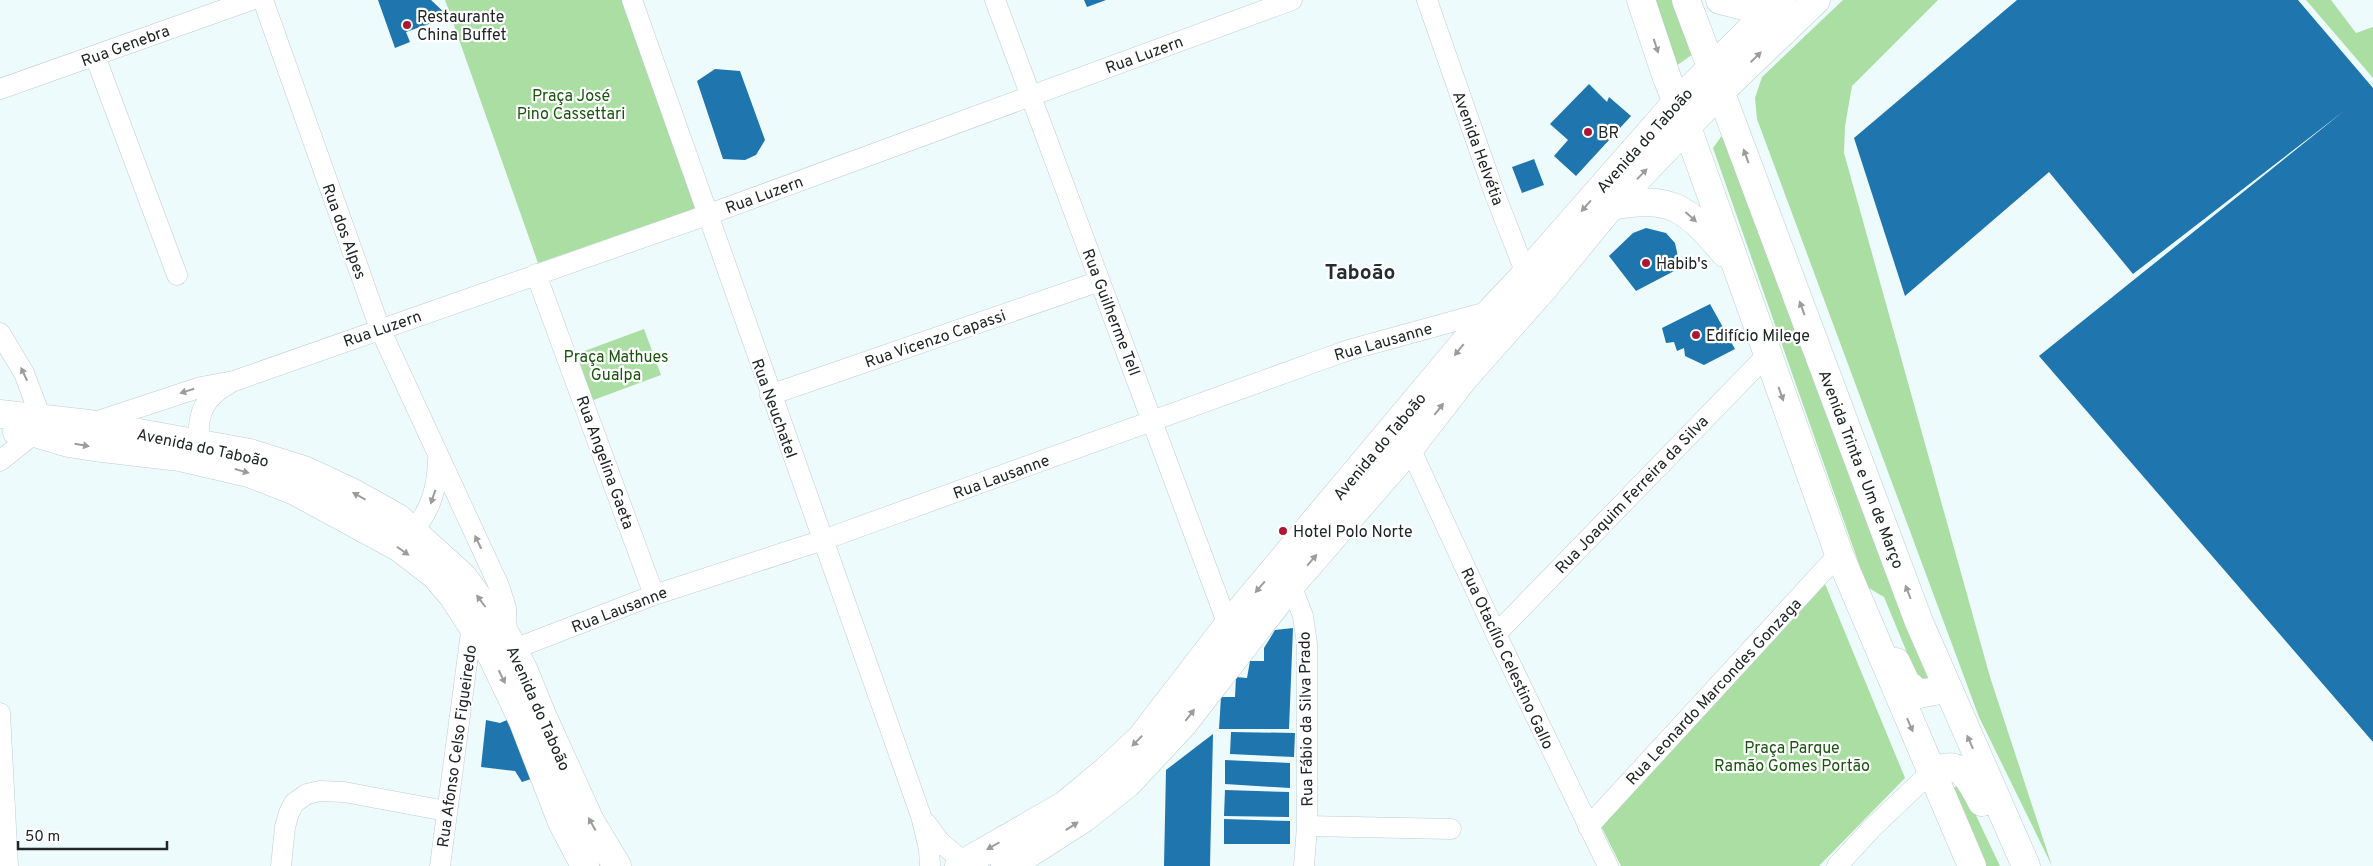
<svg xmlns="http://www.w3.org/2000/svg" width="2373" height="866" font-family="Overpass,sans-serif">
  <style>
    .green { fill: #aadea2 }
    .building { fill: #1f75ae }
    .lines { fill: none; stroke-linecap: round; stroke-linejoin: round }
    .minor-casing { stroke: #c0cdd0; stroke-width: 21 }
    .primary-casing { stroke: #c0cdd0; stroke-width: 29 }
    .minor { stroke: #fff; stroke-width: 20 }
    .primary { stroke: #fff; stroke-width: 28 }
    .oneway { fill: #9b9d9d }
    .poi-dot { fill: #ac1733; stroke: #fff; stroke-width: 2 }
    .labels { text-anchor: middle; stroke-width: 4.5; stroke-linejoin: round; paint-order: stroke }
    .poi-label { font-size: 16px; fill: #202526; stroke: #fff; text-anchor: start }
    .street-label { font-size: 16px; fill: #202526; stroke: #fff }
    .park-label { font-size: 16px; fill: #19550f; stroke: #fff }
    .district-label { font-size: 21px; font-weight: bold; fill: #242e30; stroke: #fff }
  </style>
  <rect width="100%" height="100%" fill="#edfbfd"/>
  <!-- green -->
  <path class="green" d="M 445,0 L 624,0 L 697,208 L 538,263 Z
    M 1653,0 L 1674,0 L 1693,54 L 1676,66 Z
    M 1843,0 L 1938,0 L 1852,86 L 1845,126 L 1844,153 L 1990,677 L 2052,866 L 1979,717 L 1757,119 L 1755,98 L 1762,77 Z
    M 2306,0 L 2331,0 L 2356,33 L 2373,27 L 2373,78 Z
    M 1723,134 L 1935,684 L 1922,689 L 1884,597 L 1867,587 L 1713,148 Z
    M 644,329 L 661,375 L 588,402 L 571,356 Z
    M 1823,579 L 1905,778 L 1819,866 L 1621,866 L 1600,824 Z
    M 1961,784 L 2000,866 L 1980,866 L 1944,792 Z"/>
  <!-- building -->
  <path class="building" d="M 378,0 L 431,0 L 449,17 L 406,32 L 410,42 L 395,48 Z
    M 1084,0 L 1106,0 L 1087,7 Z
    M 2017,0 L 2298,0 L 2373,88 L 2373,742 L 2039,356 L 2344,111 L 2133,274 L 2049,172 L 1905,296 L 1854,138 Z
    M 715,69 L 740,71 L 765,140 L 756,155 L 745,160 L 723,159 L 697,81 Z
    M 1589,84 L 1607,102 L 1609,97 L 1631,116 L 1576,176 L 1554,156 L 1568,140 L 1550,124 Z
    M 1534,159 L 1544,185 L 1522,193 L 1512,167 Z
    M 1646,228 L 1666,233 L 1675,243 L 1678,257 L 1676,270 L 1636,291 L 1609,256 L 1633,233 Z
    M 1710,304 L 1735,349 L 1704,365 L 1685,356 L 1684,348 L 1677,351 L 1674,342 L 1666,343 L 1662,328 Z
    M 1293,628 L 1289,729 L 1219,729 L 1221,697 L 1235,697 L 1236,677 L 1247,678 L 1250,661 L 1264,661 L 1264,648 L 1275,630 Z
    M 486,720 L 500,723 L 507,720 L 534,778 L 522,782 L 515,771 L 481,767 Z
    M 1231,732 L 1295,733 L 1294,757 L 1230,754 Z
    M 1213,734 L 1210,866 L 1164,866 L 1166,770 Z
    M 1225,760 L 1290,763 L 1290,788 L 1225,784 Z
    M 1225,790 L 1289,792 L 1289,817 L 1224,816 Z
    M 1224,819 L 1290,821 L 1290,844 L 1224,844 Z"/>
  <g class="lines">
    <defs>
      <path id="minor" d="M 263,0 L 380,329 L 499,586 L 506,608 L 507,637
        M 632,0 L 921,816 L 929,849 L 930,866
        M 995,0 L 1228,625
        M 1427,0 L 1494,192 L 1526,274 L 1533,282
        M 95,56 L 177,275
        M 0,89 L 251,0
        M 536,274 L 654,595
        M 0,333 L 24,373 L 41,418 L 35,433 L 0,461
        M 770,395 L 1100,281
        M 89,424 L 201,387 L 234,381 L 707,215 L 1292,0
        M 199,443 C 197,414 203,398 230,383
        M 1410,448 L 1496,634 L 1608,866
        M 413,531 C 431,509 437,489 438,460
        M 1291,585 L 1303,616 L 1307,644 L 1307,826 L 1304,866
        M 1496,634 L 1767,355
        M 514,649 L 654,595 L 823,540 L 1315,362 L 1349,350 L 1491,311
        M 0,713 L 8,866
        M 926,823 L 940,842 L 965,863
        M 1307,826 L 1451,829
        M 1588,827 L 1839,554
        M 281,866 L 285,827 L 289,813 L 294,803 L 307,794 L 320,791 L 344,792 L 446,811
        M 440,866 L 472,625
        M 1837,866 L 1873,827 L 1930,773"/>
      <path id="primary" d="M 1641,0 L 1667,78 L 1687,127 L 1839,554 L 1972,866
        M 1686,0 L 1919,622 L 2026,866
        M 1720,0 L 1755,9 L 1771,9
        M 1611,206 C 1673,195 1686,208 1725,253
        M 0,414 L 89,424 L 250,453 L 304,470 L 353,493 L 398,518 L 463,577 L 507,637 L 524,671 L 541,713 L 590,821 L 617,866
        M 17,432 L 35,433 L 69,443 L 94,447 L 180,457 L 249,473 L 295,491 L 400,548 L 435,575 L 453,596 L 492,656 L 523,721 L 562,822 L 585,866
        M 1896,662 L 1906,683 L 1919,694 L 1935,691 L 1946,684
        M 1930,773 C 1962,756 1969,779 1982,802
        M 959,866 L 1065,805 L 1107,770 L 1141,738 L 1228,625 L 1491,311 L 1526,274 L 1676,103 L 1781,0
        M 1005,866 L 1031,852 L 1084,818 L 1128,783 L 1183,724 L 1291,585 L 1410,448 L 1464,378 L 1542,290 L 1611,206 L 1721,91 L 1816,0"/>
    </defs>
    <!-- minor casing -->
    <use href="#minor" class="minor-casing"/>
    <!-- primary casing -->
    <use href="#primary" class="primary-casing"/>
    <!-- minor -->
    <use href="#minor" class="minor"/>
    <!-- primary -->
    <use href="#primary" class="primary"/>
  </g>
  <!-- one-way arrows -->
  <defs><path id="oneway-solid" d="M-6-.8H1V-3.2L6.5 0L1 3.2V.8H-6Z" transform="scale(1.25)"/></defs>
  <g class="oneway">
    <use href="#oneway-solid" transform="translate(1656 46) rotate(72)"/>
    <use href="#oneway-solid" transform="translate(1756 57) rotate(-44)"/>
    <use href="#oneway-solid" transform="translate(1746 156) rotate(-110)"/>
    <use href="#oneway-solid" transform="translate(1642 174) rotate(-46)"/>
    <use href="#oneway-solid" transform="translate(1586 206) rotate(131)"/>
    <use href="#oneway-solid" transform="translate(1691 217) rotate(42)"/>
    <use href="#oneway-solid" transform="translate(1802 308) rotate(-110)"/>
    <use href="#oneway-solid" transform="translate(1459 350) rotate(129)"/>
    <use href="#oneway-solid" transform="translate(24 374) rotate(-115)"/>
    <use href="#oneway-solid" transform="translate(187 391) rotate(163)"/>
    <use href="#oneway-solid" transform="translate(1781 394) rotate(70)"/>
    <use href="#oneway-solid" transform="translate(1439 409) rotate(-52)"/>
    <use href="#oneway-solid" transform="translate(82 445) rotate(10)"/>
    <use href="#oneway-solid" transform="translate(242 471) rotate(16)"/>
    <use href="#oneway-solid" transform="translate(359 496) rotate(-151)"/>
    <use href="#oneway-solid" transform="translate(433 497) rotate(109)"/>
    <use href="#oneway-solid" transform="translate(478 542) rotate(-116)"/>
    <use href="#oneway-solid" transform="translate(403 551) rotate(35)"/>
    <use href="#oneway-solid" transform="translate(1312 560) rotate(-49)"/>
    <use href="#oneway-solid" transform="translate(1260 587) rotate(131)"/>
    <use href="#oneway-solid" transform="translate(1908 592) rotate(-111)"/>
    <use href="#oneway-solid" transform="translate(481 601) rotate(-127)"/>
    <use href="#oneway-solid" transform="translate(502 677) rotate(64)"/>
    <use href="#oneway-solid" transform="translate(1190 715) rotate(-52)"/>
    <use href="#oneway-solid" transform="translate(1910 725) rotate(67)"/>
    <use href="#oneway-solid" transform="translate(1137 741) rotate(134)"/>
    <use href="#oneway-solid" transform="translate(1970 742) rotate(-114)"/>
    <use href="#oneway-solid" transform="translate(592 824) rotate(-119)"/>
    <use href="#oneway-solid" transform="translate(1072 826) rotate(-33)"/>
    <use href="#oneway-solid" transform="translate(993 846) rotate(150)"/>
  </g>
  <!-- markers -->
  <g class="poi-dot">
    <circle cx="407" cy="25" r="5"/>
    <circle cx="1588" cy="132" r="5"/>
    <circle cx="1646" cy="263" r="5"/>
    <circle cx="1696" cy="335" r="5"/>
    <circle cx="1283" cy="531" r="5"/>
  </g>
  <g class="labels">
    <!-- poi labels -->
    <g class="poi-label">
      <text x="417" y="22">Restaurante<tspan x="417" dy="18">China Buffet</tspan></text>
      <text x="1598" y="138">BR</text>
      <text x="1656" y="269">Habib's</text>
      <text x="1706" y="341">Edifício Milege</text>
      <text x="1293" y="537">Hotel Polo Norte</text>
    </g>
    <!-- street labels -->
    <g class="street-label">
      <text transform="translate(125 45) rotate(-20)" y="6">Rua Genebra</text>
      <text transform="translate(1144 54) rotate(-20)" y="6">Rua Luzern</text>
      <text transform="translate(1644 140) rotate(-48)" y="6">Avenida do Taboão</text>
      <text transform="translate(1479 148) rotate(70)" y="6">Avenida Helvétia</text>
      <text transform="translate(764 194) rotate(-20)" y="6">Rua Luzern</text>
      <text transform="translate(345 231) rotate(70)" y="6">Rua dos Alpes</text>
      <text transform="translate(1112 312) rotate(69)" y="6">Rua Guilherme Tell</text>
      <text transform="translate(382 328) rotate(-19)" y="6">Rua Luzern</text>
      <text transform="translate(935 338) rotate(-19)" y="6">Rua Vicenzo Capassi</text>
      <text transform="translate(1383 341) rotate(-16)" y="6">Rua Lausanne</text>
      <text transform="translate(775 408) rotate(70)" y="6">Rua Neuchatel</text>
      <text transform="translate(1379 446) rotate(-50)" y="6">Avenida do Taboão</text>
      <text transform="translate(203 447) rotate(12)" y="6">Avenida do Taboão</text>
      <text transform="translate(606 462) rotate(70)" y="6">Rua Angelina Gaeta</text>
      <text transform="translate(1862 469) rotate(69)" y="6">Avenida Trinta e Um de Março</text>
      <text transform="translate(1001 476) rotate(-20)" y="6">Rua Lausanne</text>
      <text transform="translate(1631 494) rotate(-46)" y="6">Rua Joaquim Ferreira da Silva</text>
      <text transform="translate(619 609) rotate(-21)" y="6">Rua Lausanne</text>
      <text transform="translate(1508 658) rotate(65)" y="6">Rua Otacílio Celestino Gallo</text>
      <text transform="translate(1713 691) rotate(-47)" y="6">Rua Leonardo Marcondes Gonzaga</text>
      <text transform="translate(539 708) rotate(66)" y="6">Avenida do Taboão</text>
      <text transform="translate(1305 719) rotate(-91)" y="6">Rua Fábio da Silva Prado</text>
      <text transform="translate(456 746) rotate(-82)" y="6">Rua Afonso Celso Figueiredo</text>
    </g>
    <!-- park labels -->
    <g class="park-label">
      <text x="571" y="101">Praça José<tspan x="571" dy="18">Pino Cassettari</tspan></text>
      <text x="616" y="362">Praça Mathues<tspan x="616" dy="18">Gualpa</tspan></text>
      <text x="1792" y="753">Praça Parque<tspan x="1792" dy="18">Ramão Gomes Portão</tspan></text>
    </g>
    <!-- district labels -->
    <g class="district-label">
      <text x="1360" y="279">Taboão</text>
    </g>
  </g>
  <!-- scale -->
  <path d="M18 841v8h149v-8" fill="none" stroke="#202526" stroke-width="2.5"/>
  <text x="25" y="841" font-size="15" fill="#202526" stroke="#ffffff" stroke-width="4" paint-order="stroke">50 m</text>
</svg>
